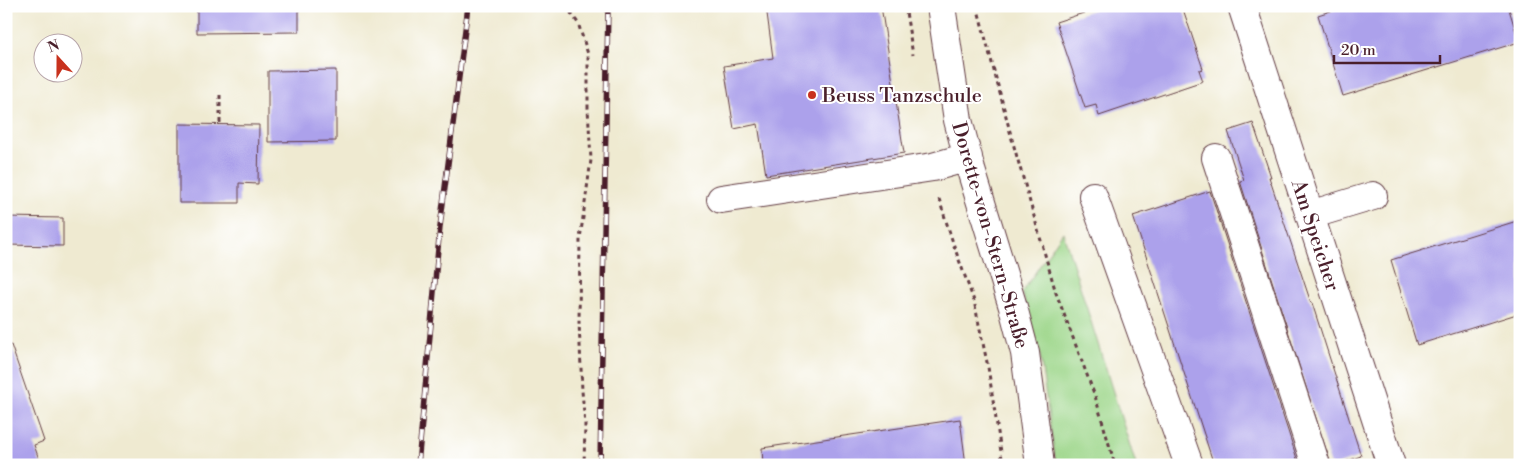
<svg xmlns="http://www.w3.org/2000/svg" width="1526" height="471" font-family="'Libre Bodoni',serif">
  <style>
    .green { fill: #9cd689; stroke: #737a5a }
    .building { fill: #aca1eb }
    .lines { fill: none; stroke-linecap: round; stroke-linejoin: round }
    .minor-casing { stroke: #633d44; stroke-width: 30 }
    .path { stroke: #633d44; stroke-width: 3; stroke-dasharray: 4 4; stroke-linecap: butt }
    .minor { stroke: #fff; stroke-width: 28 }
    .rail-casing { stroke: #4a1f2b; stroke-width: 5.5 }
    .rail { stroke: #fff; stroke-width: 4; stroke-dasharray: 11; stroke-linecap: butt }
    .poi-dot { fill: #c8321e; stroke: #fff; stroke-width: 2 }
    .labels { text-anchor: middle; stroke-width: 4; stroke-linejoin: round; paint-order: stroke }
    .poi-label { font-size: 20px; fill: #4a1f2b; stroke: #fff; text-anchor: start }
    .street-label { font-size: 20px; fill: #4a1f2b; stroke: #fff }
  </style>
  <rect width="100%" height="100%" fill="#fff"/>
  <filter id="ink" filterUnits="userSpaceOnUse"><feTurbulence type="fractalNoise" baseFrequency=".02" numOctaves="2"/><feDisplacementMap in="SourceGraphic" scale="10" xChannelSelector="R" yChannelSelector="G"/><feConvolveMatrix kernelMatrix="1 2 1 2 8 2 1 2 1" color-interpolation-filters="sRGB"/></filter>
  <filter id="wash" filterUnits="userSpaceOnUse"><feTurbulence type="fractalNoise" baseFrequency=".0096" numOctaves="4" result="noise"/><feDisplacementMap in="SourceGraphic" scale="20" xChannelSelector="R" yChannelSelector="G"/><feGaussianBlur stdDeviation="1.12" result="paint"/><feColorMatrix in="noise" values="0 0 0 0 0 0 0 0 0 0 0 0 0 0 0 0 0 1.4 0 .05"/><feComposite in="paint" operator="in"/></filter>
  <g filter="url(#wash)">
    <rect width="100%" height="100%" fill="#efead1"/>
    <!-- green -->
    <path class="green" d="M 1063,232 L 1136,465 L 1056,465 L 1039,349 L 1022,292 Z"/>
    <g id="blocks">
      <!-- building -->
      <path class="building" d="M 197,6 L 299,6 L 299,32 L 197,33 Z
        M 766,6 L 881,6 L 904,153 L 766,175 L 758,124 L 734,129 L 724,66 L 773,58 Z
        M 1105,6 L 1182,6 L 1203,69 L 1199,70 L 1203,81 L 1099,116 L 1096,105 L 1085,108 L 1056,22 Z
        M 1346,6 L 1508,6 L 1519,42 L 1343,96 L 1318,15 Z
        M 336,70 L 336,141 L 268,142 L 268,71 Z
        M 1253,123 L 1271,177 L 1269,177 L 1311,303 L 1312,303 L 1361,456 L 1336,465 L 1331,465 L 1240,181 L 1244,180 L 1228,131 Z
        M 179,124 L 259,125 L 258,184 L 239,183 L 239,203 L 179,203 Z
        M 1210,191 L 1299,465 L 1214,465 L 1133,216 Z
        M 6,217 L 63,218 L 63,246 L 6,245 Z
        M 1520,220 L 1520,313 L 1417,345 L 1391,260 Z
        M 11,345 L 44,441 L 34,445 L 41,465 L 6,465 L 6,346 Z
        M 960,419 L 966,465 L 763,465 L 762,448 Z"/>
    </g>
  </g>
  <g filter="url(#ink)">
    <use href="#blocks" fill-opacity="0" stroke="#633d44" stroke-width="1"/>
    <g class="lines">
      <defs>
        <path id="minor" d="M 941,6 L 958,120 L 971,170 L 1013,307 L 1025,353 L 1040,465
          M 1242,6 L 1391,465
          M 1216,158 L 1316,465
          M 1093,196 L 1189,465
          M 721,199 L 933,167 L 968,157
          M 1310,215 L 1373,196"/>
      </defs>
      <!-- minor casing -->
      <use href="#minor" class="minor-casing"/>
      <!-- path -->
      <path class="path" d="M 566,6 L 578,23 L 588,54 L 588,108 L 591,160 L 580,239 L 579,322 L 582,391 L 585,425 L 584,465
        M 905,6 L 913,55
        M 977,6 L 1013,143 L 1056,293 L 1095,396 L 1115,465
        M 220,95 L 220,125
        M 939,199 L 955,249 L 974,301 L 988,367 L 1003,465"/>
      <!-- minor -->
      <use href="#minor" class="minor"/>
      <defs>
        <path id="rail" d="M 418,465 L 440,227 L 468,6
          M 600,465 L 608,6"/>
      </defs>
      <!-- rail casing -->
      <use href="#rail" class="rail-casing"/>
      <!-- rail -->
      <use href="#rail" class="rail"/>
    </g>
  </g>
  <!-- markers -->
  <circle class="poi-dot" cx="812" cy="95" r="5"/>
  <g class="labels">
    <!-- poi labels -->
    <g class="poi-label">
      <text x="822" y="102">Beuss Tanzschule</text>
    </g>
    <!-- street labels -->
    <g class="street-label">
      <text transform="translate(991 235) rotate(74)" y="7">Dorette-von-Stern-Straße</text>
      <text transform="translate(1316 235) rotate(72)" y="7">Am Speicher</text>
    </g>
  </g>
  <!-- margin -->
  <rect width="1526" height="471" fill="none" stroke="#fff" stroke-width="25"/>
  <!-- north arrow -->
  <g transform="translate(58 58) rotate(339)"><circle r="24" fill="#ffffff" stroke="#b7a5aa"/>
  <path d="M0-4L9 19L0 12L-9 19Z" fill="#c8321e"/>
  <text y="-8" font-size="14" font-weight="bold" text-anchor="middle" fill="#4a1f2b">N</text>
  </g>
  <!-- scale -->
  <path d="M1334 55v8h106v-8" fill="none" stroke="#4a1f2b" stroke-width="2.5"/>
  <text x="1341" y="55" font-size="15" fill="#4a1f2b" stroke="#ffffff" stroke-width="4" paint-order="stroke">20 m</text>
</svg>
